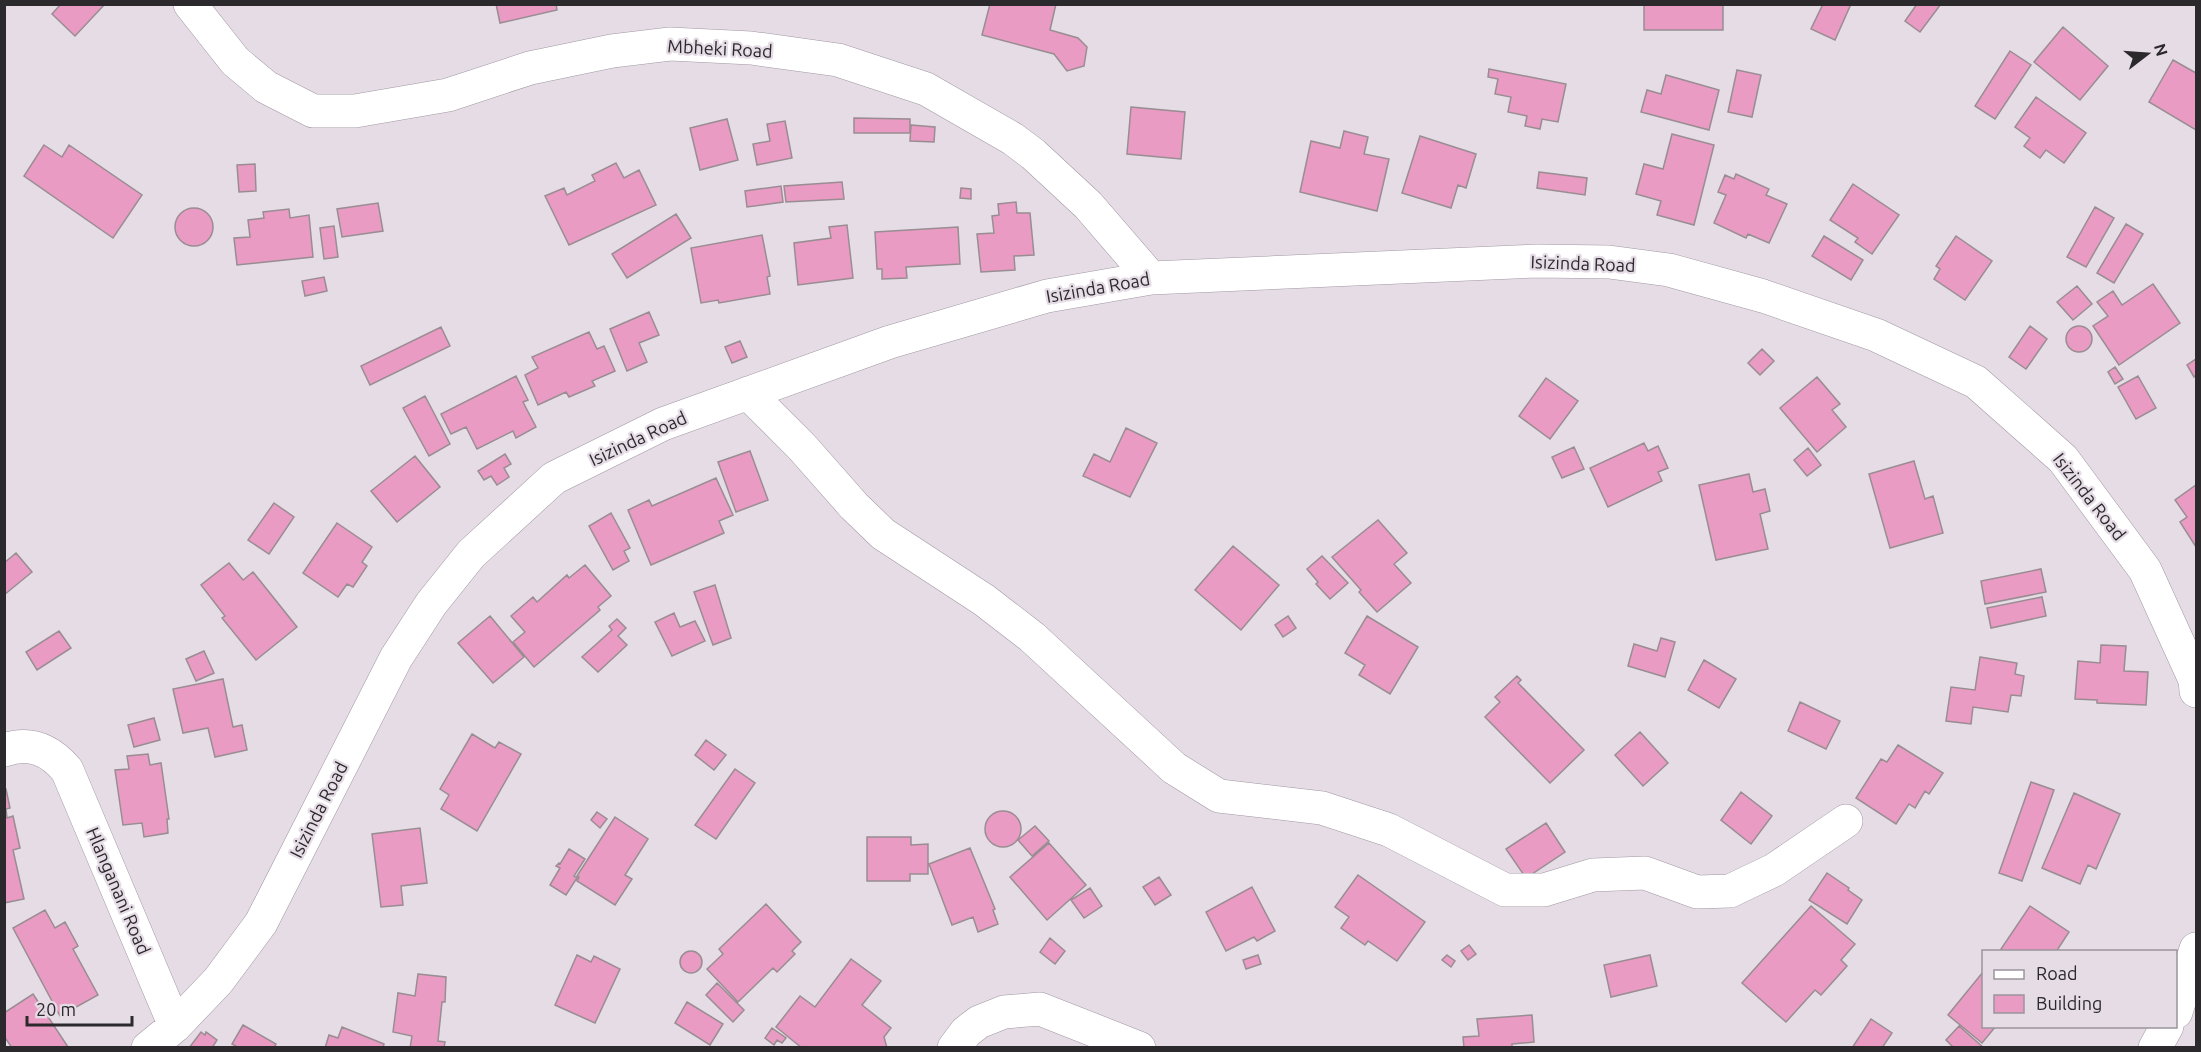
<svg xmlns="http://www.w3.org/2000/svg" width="2201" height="1052" font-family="Ubuntu,sans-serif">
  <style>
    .building { fill: #e99bc3; stroke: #998d92; stroke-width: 1.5 }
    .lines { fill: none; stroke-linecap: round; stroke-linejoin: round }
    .street-casing { stroke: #a198a1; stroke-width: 34 }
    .street { stroke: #fff; stroke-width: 33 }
    .labels { text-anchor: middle; stroke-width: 4.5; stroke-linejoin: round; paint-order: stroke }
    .street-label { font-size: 18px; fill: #2c292d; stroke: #e5dce6 }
  </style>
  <rect width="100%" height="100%" fill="#e5dce6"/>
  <!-- building -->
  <path class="building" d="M 61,4 L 105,4 L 75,36 L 52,14 Z
    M 496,4 L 556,4 L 557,10 L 500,23 Z
    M 990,4 L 1056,4 L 1050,30 L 1078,38 L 1087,47 L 1084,66 L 1067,71 L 1054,54 L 982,35 Z
    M 1644,4 L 1723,4 L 1723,30 L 1644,30 Z
    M 1823,4 L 1851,4 L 1835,40 L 1811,29 Z
    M 1917,4 L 1941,4 L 1920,32 L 1905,21 Z
    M 2063,27 L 2108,66 L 2080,100 L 2034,62 Z
    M 2010,51 L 2031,65 L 1995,119 L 1975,106 Z
    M 2173,60 L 2196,73 L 2196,130 L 2149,102 Z
    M 1489,69 L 1566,84 L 1558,122 L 1542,119 L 1540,129 L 1525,126 L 1527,116 L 1508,112 L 1511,97 L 1495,94 L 1498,79 L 1488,77 Z
    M 1737,70 L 1761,75 L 1752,117 L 1728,112 Z
    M 1666,75 L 1719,90 L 1709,130 L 1641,112 L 1647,90 L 1661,94 Z
    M 2036,97 L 2086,133 L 2064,163 L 2046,150 L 2040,158 L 2024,146 L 2030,138 L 2015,127 Z
    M 1131,107 L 1185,112 L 1181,159 L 1127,154 Z
    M 854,118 L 910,119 L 910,133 L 854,133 Z
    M 727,119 L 738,160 L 700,170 L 690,128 Z
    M 785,121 L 792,158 L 757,165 L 753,144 L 770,141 L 767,124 Z
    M 911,125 L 935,127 L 934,142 L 910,141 Z
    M 1344,131 L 1368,137 L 1364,154 L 1389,159 L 1377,211 L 1300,192 L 1311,141 L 1340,148 Z
    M 1672,134 L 1714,145 L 1694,225 L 1657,215 L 1661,201 L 1636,194 L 1644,164 L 1663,169 Z
    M 1420,136 L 1476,154 L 1466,188 L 1458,185 L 1451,208 L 1402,193 Z
    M 44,145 L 62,157 L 69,145 L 142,195 L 113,238 L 24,176 Z
    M 616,163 L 624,178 L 639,170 L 656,205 L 569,245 L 545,196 L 564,188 L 567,195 L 595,181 L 592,175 Z
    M 255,164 L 256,191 L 239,192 L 237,165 Z
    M 1539,172 L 1587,178 L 1585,195 L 1537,188 Z
    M 1736,174 L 1769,189 L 1766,195 L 1787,204 L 1769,243 L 1748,234 L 1746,238 L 1714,223 L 1726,195 L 1718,192 L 1725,175 L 1734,179 Z
    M 842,182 L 844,199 L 786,202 L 784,186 Z
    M 1853,184 L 1899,215 L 1872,254 L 1855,242 L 1858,238 L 1830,220 Z
    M 781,186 L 783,202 L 747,207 L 745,191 Z
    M 961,188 L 971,189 L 971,199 L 960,198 Z
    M 1016,202 L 1017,213 L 1030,213 L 1034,255 L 1014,256 L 1015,270 L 981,272 L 977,234 L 994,233 L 992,216 L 999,215 L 998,204 Z
    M 378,203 L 383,231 L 342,237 L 337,209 Z
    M 2095,207 L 2114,218 L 2086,267 L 2067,257 Z
    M175 227a19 19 0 1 1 38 0a19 19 0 1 1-38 0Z
    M 289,209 L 290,218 L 309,215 L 313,257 L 237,265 L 234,238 L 250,237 L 248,220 L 264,218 L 263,212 Z
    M 676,214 L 691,238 L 627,278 L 612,254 Z
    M 2126,224 L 2143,234 L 2114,283 L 2097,273 Z
    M 847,225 L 853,278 L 798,285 L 794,243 L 831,238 L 829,227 Z
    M 334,226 L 338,257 L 324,259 L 320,228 Z
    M 958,227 L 960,264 L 906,267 L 907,278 L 882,279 L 882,269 L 877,269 L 875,232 Z
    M 762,235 L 770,276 L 767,277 L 770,294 L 719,303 L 718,300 L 701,303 L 691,248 Z
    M 1824,236 L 1863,260 L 1851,280 L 1812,256 Z
    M 1956,236 L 1992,261 L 1965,300 L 1934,279 L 1940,269 L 1936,266 Z
    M 324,277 L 327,291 L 305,296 L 302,281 Z
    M 2153,284 L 2180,323 L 2119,365 L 2093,326 L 2108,316 L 2097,302 L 2113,291 L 2122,305 Z
    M 2077,286 L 2092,304 L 2073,320 L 2057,302 Z
    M 649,312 L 659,335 L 639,343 L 647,362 L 627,371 L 610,329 Z
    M 2030,326 L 2047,339 L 2026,369 L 2009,357 Z
    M2066 339a13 13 0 1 1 26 0a13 13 0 1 1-26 0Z
    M 441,327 L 450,346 L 370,385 L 361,366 Z
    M 589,332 L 597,349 L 604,346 L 615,371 L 592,381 L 595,386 L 569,397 L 566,392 L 538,405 L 525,375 L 538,368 L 532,357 Z
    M 740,341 L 747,357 L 732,363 L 725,347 Z
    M 1762,349 L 1774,361 L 1760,375 L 1748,363 Z
    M 2196,359 L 2196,375 L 2194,377 L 2187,365 Z
    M 2115,367 L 2123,379 L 2115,384 L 2108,372 Z
    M 516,376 L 528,400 L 523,402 L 536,427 L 516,438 L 513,431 L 477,449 L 466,427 L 451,434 L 441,414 Z
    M 2138,376 L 2156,408 L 2136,419 L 2118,387 Z
    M 1817,377 L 1840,404 L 1832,410 L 1846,427 L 1817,452 L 1780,408 Z
    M 1546,378 L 1578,401 L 1550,439 L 1519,416 Z
    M 425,396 L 450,444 L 429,456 L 403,408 Z
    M 1126,428 L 1157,443 L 1130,497 L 1083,476 L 1094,454 L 1110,462 Z
    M 1644,443 L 1648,451 L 1658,446 L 1668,468 L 1658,472 L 1662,481 L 1608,507 L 1590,468 Z
    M 1574,447 L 1584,469 L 1562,478 L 1552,457 Z
    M 1808,448 L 1821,465 L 1807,476 L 1794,460 Z
    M 750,451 L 768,500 L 736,512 L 718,462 Z
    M 505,454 L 511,464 L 504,468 L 509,477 L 497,485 L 491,476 L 484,480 L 478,471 Z
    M 415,456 L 440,487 L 397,522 L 371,491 Z
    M 1914,461 L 1925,499 L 1933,496 L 1943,533 L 1890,548 L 1869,474 Z
    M 1749,474 L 1753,492 L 1765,489 L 1770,511 L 1760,514 L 1768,549 L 1716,560 L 1699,485 Z
    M 716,478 L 733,515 L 719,521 L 724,533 L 651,565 L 628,510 L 649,500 L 652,506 Z
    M 2196,485 L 2196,547 L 2180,522 L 2187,517 L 2175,500 Z
    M 274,503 L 294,517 L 269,554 L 248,540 Z
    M 611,513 L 630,548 L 624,551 L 629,561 L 613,570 L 589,526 Z
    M 1378,520 L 1407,553 L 1394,564 L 1411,583 L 1377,612 L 1359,592 L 1361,590 L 1332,557 Z
    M 337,523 L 372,547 L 362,562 L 367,566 L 353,587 L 347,584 L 338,597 L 303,573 Z
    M 1233,546 L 1279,585 L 1241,630 L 1195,590 Z
    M 16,553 L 32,572 L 4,595 L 4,563 Z
    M 1322,556 L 1348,583 L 1330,599 L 1316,584 L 1318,582 L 1307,569 Z
    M 229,563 L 243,580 L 253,572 L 297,627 L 256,660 L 222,618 L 225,616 L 201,585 Z
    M 585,565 L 611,596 L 598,607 L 600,610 L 534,667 L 513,642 L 525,632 L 511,616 L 533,597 L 537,602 L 567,575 L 569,578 Z
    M 2041,569 L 2046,592 L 1985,604 L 1981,581 Z
    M 715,585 L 731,638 L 713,645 L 694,592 Z
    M 2042,597 L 2046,616 L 1991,628 L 1987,608 Z
    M 674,613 L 680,627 L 695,621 L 705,641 L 672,656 L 655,622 Z
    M 490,616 L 524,657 L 493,683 L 458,643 Z
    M 1288,616 L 1296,628 L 1283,637 L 1275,625 Z
    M 1367,616 L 1418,647 L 1390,694 L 1359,675 L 1365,665 L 1345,653 Z
    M 617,619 L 626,628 L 618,636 L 627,645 L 598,672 L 582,657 L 612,630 L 609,626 Z
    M 59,631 L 71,648 L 37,670 L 26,652 Z
    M 1661,638 L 1675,642 L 1665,677 L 1628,666 L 1634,644 L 1657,651 Z
    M 2101,645 L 2126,646 L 2124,671 L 2148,672 L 2146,705 L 2097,703 L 2097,700 L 2075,699 L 2078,661 L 2100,663 Z
    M 204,651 L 214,673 L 196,681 L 186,659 Z
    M 1980,657 L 2017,663 L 2015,674 L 2024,676 L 2021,696 L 2011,695 L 2008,712 L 1973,707 L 1971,724 L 1946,721 L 1951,687 L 1975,690 Z
    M 1704,660 L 1736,679 L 1719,708 L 1688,690 Z
    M 1517,676 L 1521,680 L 1518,683 L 1584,750 L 1550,783 L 1485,717 L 1500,702 L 1495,697 Z
    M 223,679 L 233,727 L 242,725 L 247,750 L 215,757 L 208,728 L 183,733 L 173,689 Z
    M 1800,702 L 1840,721 L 1826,749 L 1788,731 Z
    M 154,718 L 160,740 L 134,747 L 128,725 Z
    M 1640,732 L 1668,763 L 1643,786 L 1615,755 Z
    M 472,734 L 495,748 L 499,742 L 521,754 L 477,831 L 441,809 L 449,795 L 440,789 Z
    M 706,740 L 726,755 L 714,770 L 695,755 Z
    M 1898,745 L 1943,773 L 1929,794 L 1925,791 L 1915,808 L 1909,804 L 1896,824 L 1856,798 L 1881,759 L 1887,762 Z
    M 148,754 L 150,765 L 161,763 L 169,819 L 167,819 L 168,833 L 144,837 L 142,823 L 123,825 L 115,770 L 129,769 L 127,756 Z
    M 735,769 L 755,783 L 716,839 L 695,825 Z
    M 2031,782 L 2054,790 L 2022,881 L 1999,873 Z
    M 4,789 L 6,789 L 10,808 L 6,809 L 7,818 L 13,816 L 20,848 L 13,850 L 24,899 L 4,903 Z
    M 1741,792 L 1772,816 L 1751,844 L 1721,820 Z
    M 2074,793 L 2120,814 L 2096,869 L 2088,865 L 2080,884 L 2042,868 Z
    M985 829a18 18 0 1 1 36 0a18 18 0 1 1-36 0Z
    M 597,812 L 607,819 L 600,828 L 591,820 Z
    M 615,817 L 648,839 L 625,875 L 632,879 L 615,905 L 577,881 L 579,877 L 577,876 Z
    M 1546,823 L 1565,852 L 1526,878 L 1506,849 Z
    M 1035,826 L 1049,841 L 1032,856 L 1018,840 Z
    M 420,828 L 427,883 L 401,886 L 403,905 L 381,907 L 372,834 Z
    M 867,837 L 911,837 L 911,845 L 928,844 L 928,874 L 910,874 L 910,881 L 867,881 Z
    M 1049,843 L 1086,885 L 1047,920 L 1010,877 Z
    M 970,848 L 995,909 L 993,910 L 998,924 L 978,932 L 973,917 L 952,925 L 929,864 Z
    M 569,849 L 585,859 L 574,876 L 577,878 L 566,895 L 550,885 L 560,868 L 556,866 L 559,863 L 560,864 Z
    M 1827,873 L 1849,888 L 1848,890 L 1862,900 L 1847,924 L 1809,900 Z
    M 1358,875 L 1425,922 L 1397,961 L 1368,941 L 1365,945 L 1341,928 L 1349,917 L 1335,907 Z
    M 1159,877 L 1171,895 L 1155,905 L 1143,887 Z
    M 1252,887 L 1275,931 L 1257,941 L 1254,937 L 1226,951 L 1206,912 Z
    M 1090,888 L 1102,906 L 1084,918 L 1071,900 Z
    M 766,904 L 801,942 L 792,951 L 795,954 L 777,972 L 773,968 L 738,1002 L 707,969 L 723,954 L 719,949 Z
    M 1811,906 L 1855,944 L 1841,960 L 1847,966 L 1821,995 L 1815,990 L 1786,1022 L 1742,983 Z
    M 2030,906 L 2069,932 L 2056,952 L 2005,952 L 2001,949 Z
    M 45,910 L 55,928 L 65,922 L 78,946 L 73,949 L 98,995 L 60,1016 L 13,928 Z
    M 1050,938 L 1065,951 L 1055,964 L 1040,952 Z
    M 1469,945 L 1476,954 L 1468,960 L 1461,951 Z
    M680 962a11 11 0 1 1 22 0a11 11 0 1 1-22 0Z
    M 577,955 L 591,962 L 594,956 L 620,969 L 595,1023 L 555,1005 Z
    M 1258,955 L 1261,964 L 1246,969 L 1243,960 Z
    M 1447,955 L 1455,961 L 1451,967 L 1442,960 Z
    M 1650,955 L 1657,986 L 1611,997 L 1604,965 Z
    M 851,959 L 881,981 L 862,1005 L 891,1028 L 884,1037 L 887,1048 L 802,1048 L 776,1027 L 800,996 L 815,1007 Z
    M 1983,972 L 1984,1026 L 1996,1026 L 1982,1043 L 1948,1015 Z
    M 418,974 L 446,977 L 445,1002 L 442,1002 L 438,1041 L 445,1042 L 444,1048 L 410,1048 L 412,1036 L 393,1032 L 398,993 L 415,996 Z
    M 717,983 L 744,1010 L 733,1022 L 706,995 Z
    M 33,994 L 68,1047 L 67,1048 L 12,1048 L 4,1036 L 4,1013 Z
    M 687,1002 L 723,1024 L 710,1045 L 675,1023 Z
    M 1532,1015 L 1534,1042 L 1512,1044 L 1512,1048 L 1464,1048 L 1463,1037 L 1479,1036 L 1477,1019 Z
    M 1871,1019 L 1892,1033 L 1882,1048 L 1852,1048 Z
    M 243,1025 L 276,1044 L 274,1048 L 239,1048 L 232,1044 Z
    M 1959,1026 L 1984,1048 L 1954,1048 L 1946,1040 Z
    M 342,1027 L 384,1044 L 383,1048 L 325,1048 L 329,1035 L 338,1038 Z
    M 772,1028 L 786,1038 L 782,1043 L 777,1040 L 774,1045 L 765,1038 Z
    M 201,1032 L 205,1035 L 206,1032 L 217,1040 L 212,1048 L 189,1048 Z"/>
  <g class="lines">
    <defs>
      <path id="street" d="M 190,4 L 235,61 L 266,87 L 313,111 L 355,111 L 448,95 L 530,68 L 612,51 L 670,44 L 751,48 L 838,60 L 926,89 L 1013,139 L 1033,154 L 1088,205 L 1151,278
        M 748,393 L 802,447 L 854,506 L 883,534 L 984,600 L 1032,637 L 1174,768 L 1219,796 L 1322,808 L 1389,830 L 1505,890 L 1544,890 L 1593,875 L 1645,873 L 1697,892 L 1730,891 L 1774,870 L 1846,821
        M 4,750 C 31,741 50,750 67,770 L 175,1026
        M 2176,1012 L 2196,949
        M 148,1048 L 175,1026 L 218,981 L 261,923 L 396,658 L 431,604 L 471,554 L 554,478 L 663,424 L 890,342 L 1047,296 L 1151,278 L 1537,261 L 1609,262 L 1669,270 L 1763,296 L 1876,335 L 1976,382 L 2063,459 L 2145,570 L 2195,680 L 2196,691
        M 954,1048 L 966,1032 L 979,1022 L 1004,1012 L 1040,1009 L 1139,1048
        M 2155,1048 L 2167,1026"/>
    </defs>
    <!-- street casing -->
    <use href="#street" class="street-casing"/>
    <!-- street -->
    <use href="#street" class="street"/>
  </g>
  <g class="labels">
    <!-- street labels -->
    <g class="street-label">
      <text transform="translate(720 49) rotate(3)" y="6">Mbheki Road</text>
      <text transform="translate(1583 264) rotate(2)" y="6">Isizinda Road</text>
      <text transform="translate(1098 288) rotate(-10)" y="6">Isizinda Road</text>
      <text transform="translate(638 439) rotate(-25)" y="6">Isizinda Road</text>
      <text transform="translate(2089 497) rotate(52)" y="6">Isizinda Road</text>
      <text transform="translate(319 810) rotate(-63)" y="6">Isizinda Road</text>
      <text transform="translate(118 891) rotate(67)" y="6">Hlanganani Road</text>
    </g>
  </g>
  <!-- border -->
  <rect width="2201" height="1052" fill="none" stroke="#2c292d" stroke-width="12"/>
  <!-- legend -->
  <rect x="1982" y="950" width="195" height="78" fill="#e5dce6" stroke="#9b949c" stroke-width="1.5"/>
  <rect x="1994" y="970" width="30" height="9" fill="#ffffff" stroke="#9b949c" stroke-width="1.5"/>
  <text x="2036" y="980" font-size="18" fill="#2c292d">Road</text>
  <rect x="1994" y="995" width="30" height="18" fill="#e99bc3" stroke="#9b949c" stroke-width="1.5"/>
  <text x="2036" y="1010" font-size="18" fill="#2c292d">Building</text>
  <!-- north arrow -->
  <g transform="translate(2147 54) rotate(73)" stroke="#e5dce6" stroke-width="4.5" paint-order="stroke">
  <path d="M0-4.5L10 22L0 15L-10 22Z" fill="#2c292d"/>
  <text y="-9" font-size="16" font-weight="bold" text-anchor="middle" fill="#2c292d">N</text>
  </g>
  <!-- scale -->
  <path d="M27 1016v9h105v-9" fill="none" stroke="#2c292d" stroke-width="3"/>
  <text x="36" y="1016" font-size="18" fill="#2c292d" stroke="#e5dce6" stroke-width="4.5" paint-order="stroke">20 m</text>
</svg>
